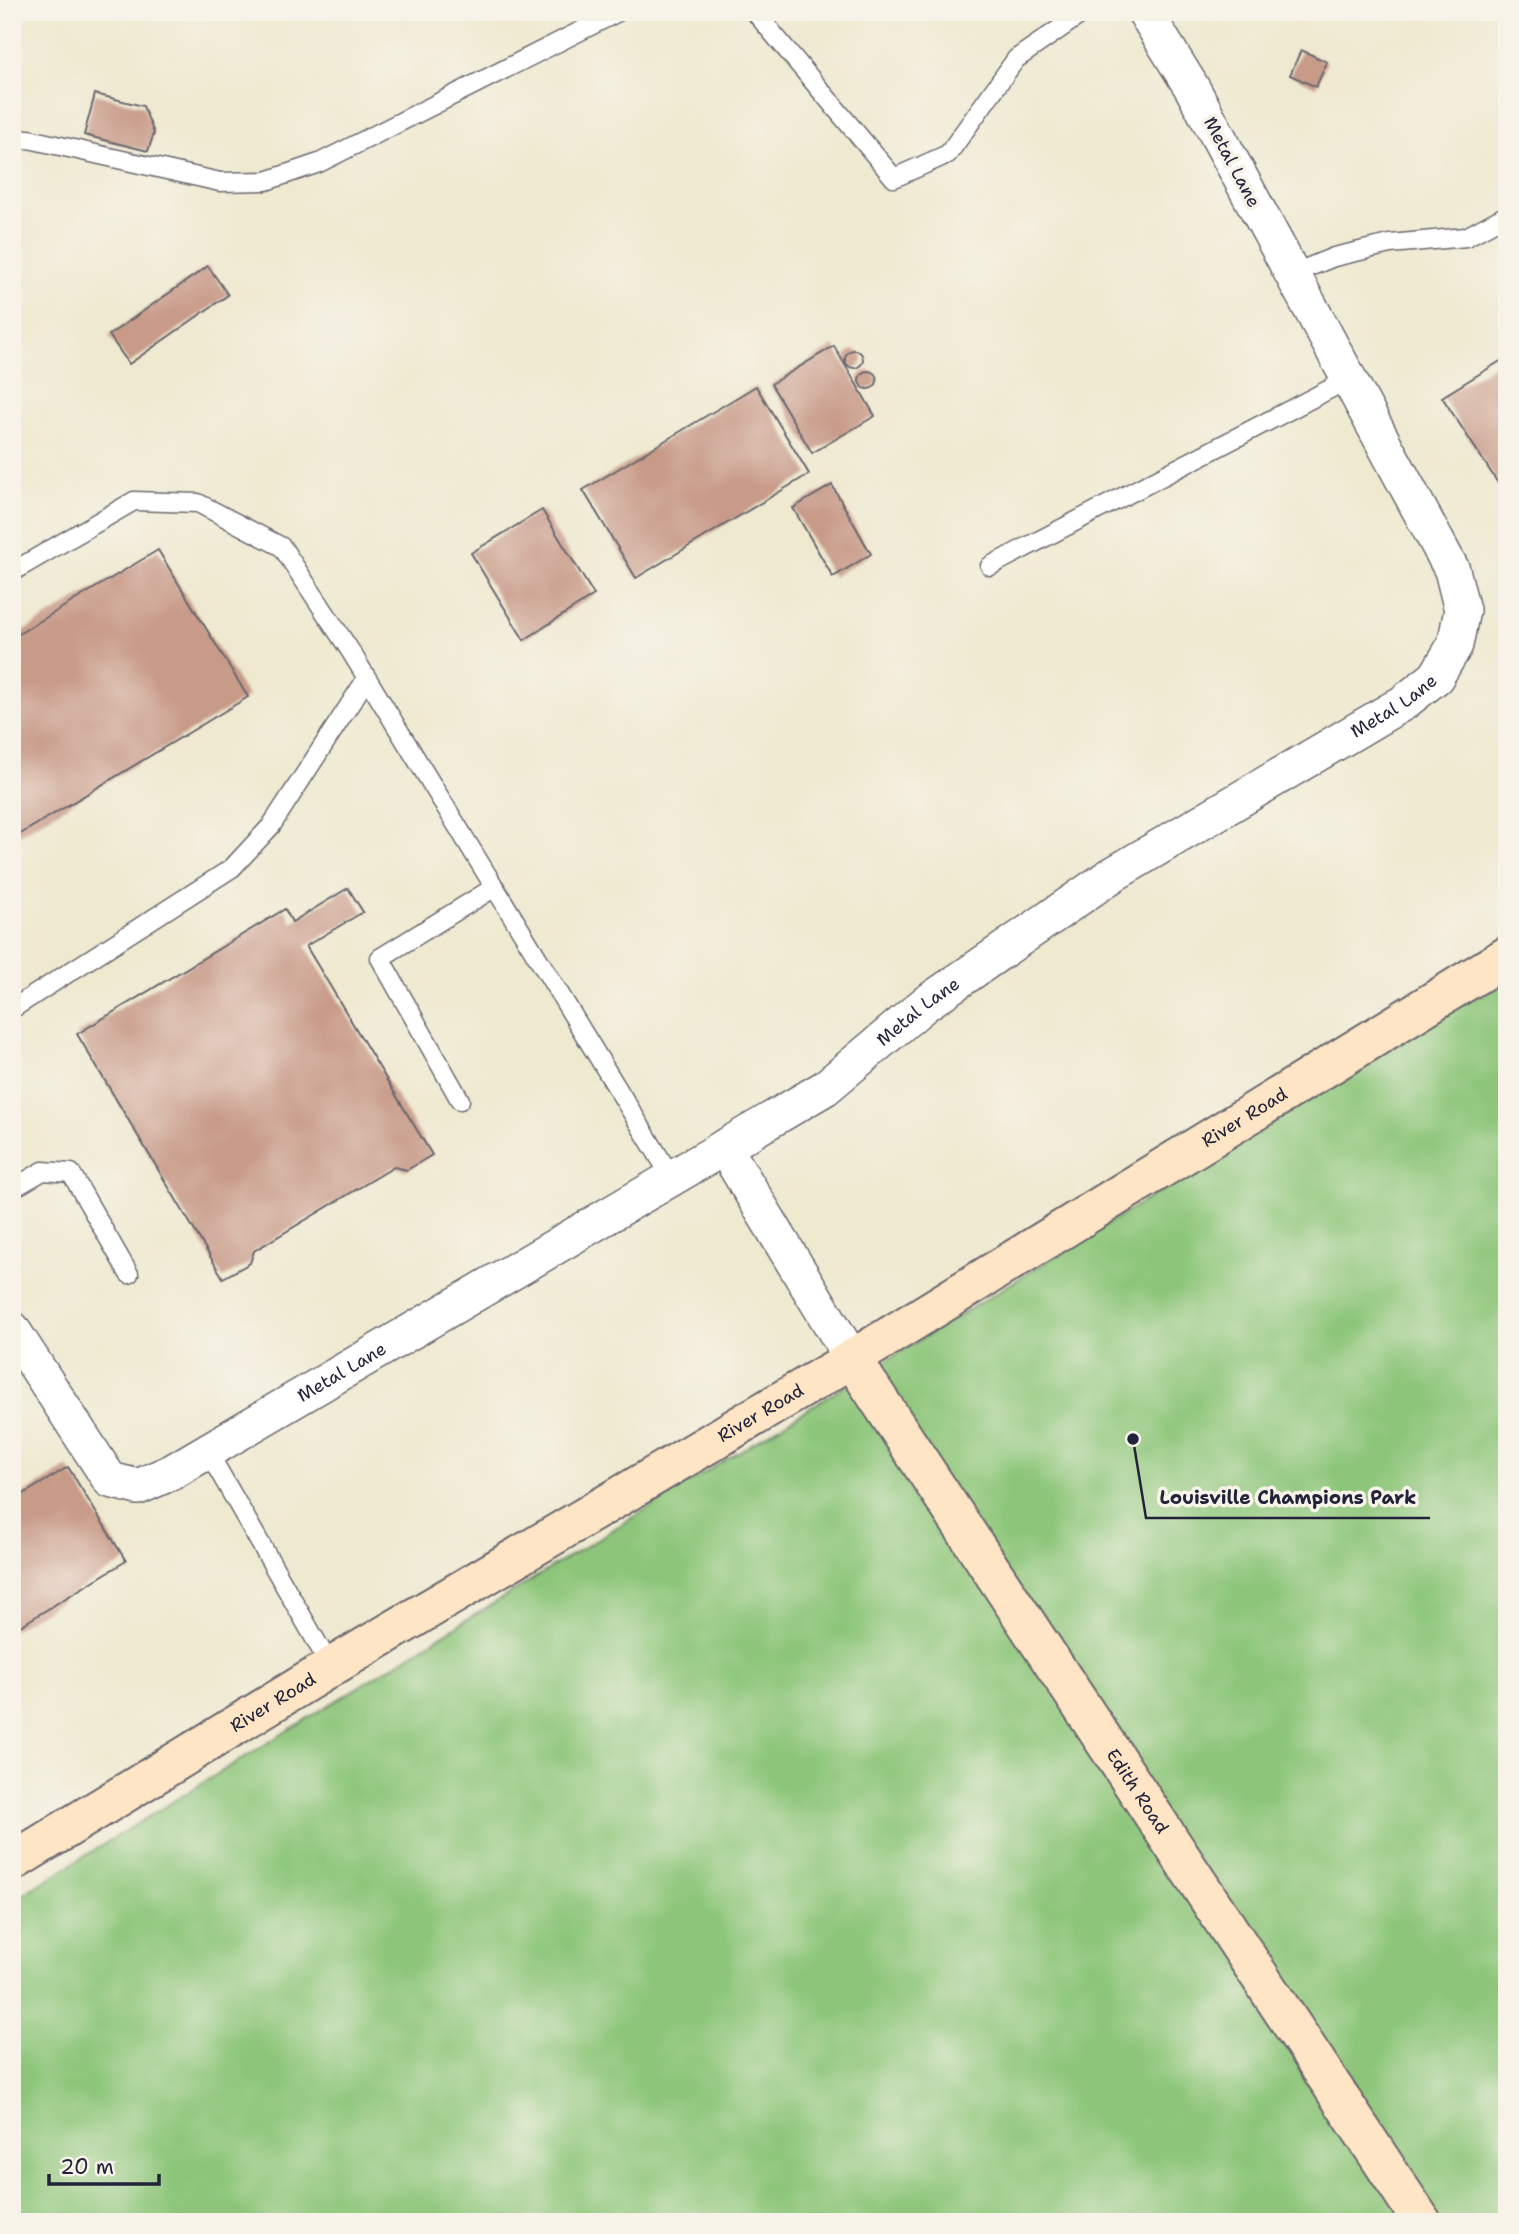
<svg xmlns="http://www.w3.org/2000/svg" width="1519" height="2234" font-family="'Shantell Sans',sans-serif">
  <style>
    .green { fill: #8dc67a; stroke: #58745a; stroke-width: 2 }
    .building { fill: #c89a88 }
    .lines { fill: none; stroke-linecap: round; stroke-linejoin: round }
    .lane-casing { stroke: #6a686f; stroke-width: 21 }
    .street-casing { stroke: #6a686f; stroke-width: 38 }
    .secondary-casing { stroke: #6a686f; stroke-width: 42 }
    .lane { stroke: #fff; stroke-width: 18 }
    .street { stroke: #fff; stroke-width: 35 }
    .secondary { stroke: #fde5c5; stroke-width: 38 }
    .labels { text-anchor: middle; stroke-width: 7; stroke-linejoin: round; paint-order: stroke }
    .street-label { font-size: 18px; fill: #22223b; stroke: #f7f3e8 }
    .leader { fill: none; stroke: #22223b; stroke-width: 2.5 }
    .callout-dot { fill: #22223b; stroke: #f7f3e8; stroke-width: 2.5 }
    .callout-label { font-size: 19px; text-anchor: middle; font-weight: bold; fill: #22223b; stroke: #f7f3e8; stroke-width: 7; stroke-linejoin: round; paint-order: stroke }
  </style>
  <rect width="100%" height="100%" fill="#f7f3e8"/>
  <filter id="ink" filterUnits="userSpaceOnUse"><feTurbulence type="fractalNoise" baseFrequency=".0143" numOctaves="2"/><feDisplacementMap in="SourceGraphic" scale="14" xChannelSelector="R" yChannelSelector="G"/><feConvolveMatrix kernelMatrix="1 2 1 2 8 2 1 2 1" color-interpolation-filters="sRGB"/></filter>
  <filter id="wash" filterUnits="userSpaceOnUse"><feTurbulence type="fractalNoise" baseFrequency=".00686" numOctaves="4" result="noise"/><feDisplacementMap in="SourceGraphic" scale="28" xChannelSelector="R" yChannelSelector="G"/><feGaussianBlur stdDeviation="1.57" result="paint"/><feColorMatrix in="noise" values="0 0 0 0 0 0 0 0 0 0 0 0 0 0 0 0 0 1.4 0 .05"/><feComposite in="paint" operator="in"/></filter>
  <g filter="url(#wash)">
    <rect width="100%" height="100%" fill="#efe9d0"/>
    <!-- green -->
    <path class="green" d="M 1507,977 L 1507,2222 L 12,2222 L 12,1901 Z"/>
    <g id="blocks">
      <!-- building -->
      <path class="building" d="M 1301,50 L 1327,62 L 1316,87 L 1290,75 Z
        M 95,94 L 143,106 L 154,133 L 148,151 L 84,135 Z
        M 208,266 L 228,295 L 129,364 L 109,335 Z
        M 834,346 L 875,416 L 812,453 L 771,384 Z
        M845 359a9 9 0 1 1 18 0a9 9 0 1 1-18 0Z
        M 1507,357 L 1507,497 L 1442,397 Z
        M859 380a9 9 0 1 1 18 0a9 9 0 1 1-18 0Z
        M 756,386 L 809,474 L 636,578 L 583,490 Z
        M 832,485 L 871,554 L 833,577 L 793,508 Z
        M 542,510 L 594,595 L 524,640 L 471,553 Z
        M 158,550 L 248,697 L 12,839 L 12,638 Z
        M 348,888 L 363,912 L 306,946 L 432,1155 L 407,1170 L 394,1167 L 254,1251 L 250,1263 L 223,1278 L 77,1034 L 285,909 L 292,922 Z
        M 68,1467 L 126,1561 L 12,1631 L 12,1501 Z"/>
    </g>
  </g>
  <g filter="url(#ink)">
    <use href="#blocks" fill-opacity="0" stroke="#6a686f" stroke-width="2"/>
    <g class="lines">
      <defs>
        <path id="lane" d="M 755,12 L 894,178 L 948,154 L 1016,59 L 1084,12
          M 12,140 L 29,139 L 220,182 L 266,181 L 319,163 L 618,12
          M 1292,274 L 1334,257 L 1390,244 L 1466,237 L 1507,215
          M 990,566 L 1349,379
          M 12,572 L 134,501 L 198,503 L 282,547 L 351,652 L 672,1178
          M 12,1009 L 232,868 L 271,826 L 367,678
          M 460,1100 L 380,958 L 495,887
          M 12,1189 L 43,1171 L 71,1173 L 129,1274
          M 208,1452 L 331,1667"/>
        <g id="street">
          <path d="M 724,1147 L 852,1359"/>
          <path id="s1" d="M 12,1329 L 110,1480 L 138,1487 L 172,1472 L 825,1088 L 925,1004 L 1112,875 L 1403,703 L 1436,677 L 1455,645 L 1462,610 L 1452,570 L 1192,88 L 1145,12"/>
        </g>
        <g id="secondary">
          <path id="s2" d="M 852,1359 L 1422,2222"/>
          <path id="s3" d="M 12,1862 L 331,1667 L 852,1359 L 1507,956"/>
        </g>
      </defs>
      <!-- lane casing -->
      <use href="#lane" class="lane-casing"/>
      <!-- street casing -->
      <use href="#street" class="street-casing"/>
      <!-- secondary casing -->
      <use href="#secondary" class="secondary-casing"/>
      <!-- lane -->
      <use href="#lane" class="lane"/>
      <!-- street -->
      <use href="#street" class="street"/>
      <!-- secondary -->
      <use href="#secondary" class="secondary"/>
    </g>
  </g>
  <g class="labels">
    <!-- street labels -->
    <g class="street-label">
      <text transform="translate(1232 162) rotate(62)" y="6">Metal Lane</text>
      <text dy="6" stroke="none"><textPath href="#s1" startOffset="1690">Metal Lane</textPath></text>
      <text dy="6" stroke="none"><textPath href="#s1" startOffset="1124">Metal Lane</textPath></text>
      <text dy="6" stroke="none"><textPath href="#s3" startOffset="1440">River Road</textPath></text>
      <text dy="6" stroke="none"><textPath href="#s1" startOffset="443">Metal Lane</textPath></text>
      <text dy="6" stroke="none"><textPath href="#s3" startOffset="873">River Road</textPath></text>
      <text dy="6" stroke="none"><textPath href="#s3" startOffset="306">River Road</textPath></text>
      <text dy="6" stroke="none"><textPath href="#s2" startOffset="518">Edith Road</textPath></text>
    </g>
  </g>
  <!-- callouts -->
  <path class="leader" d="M1133 1439L1146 1518H1430"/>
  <circle class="callout-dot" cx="1133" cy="1439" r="7"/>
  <g class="callout-label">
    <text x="1288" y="1504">Louisville Champions Park</text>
  </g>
  <!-- margin -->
  <rect width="1519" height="2234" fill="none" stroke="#f7f3e8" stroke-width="42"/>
  <!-- scale -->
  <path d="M49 2174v10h110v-10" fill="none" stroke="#22223b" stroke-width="3.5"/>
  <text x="60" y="2174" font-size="21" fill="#22223b" stroke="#f7f3e8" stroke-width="5" paint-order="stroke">20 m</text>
</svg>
